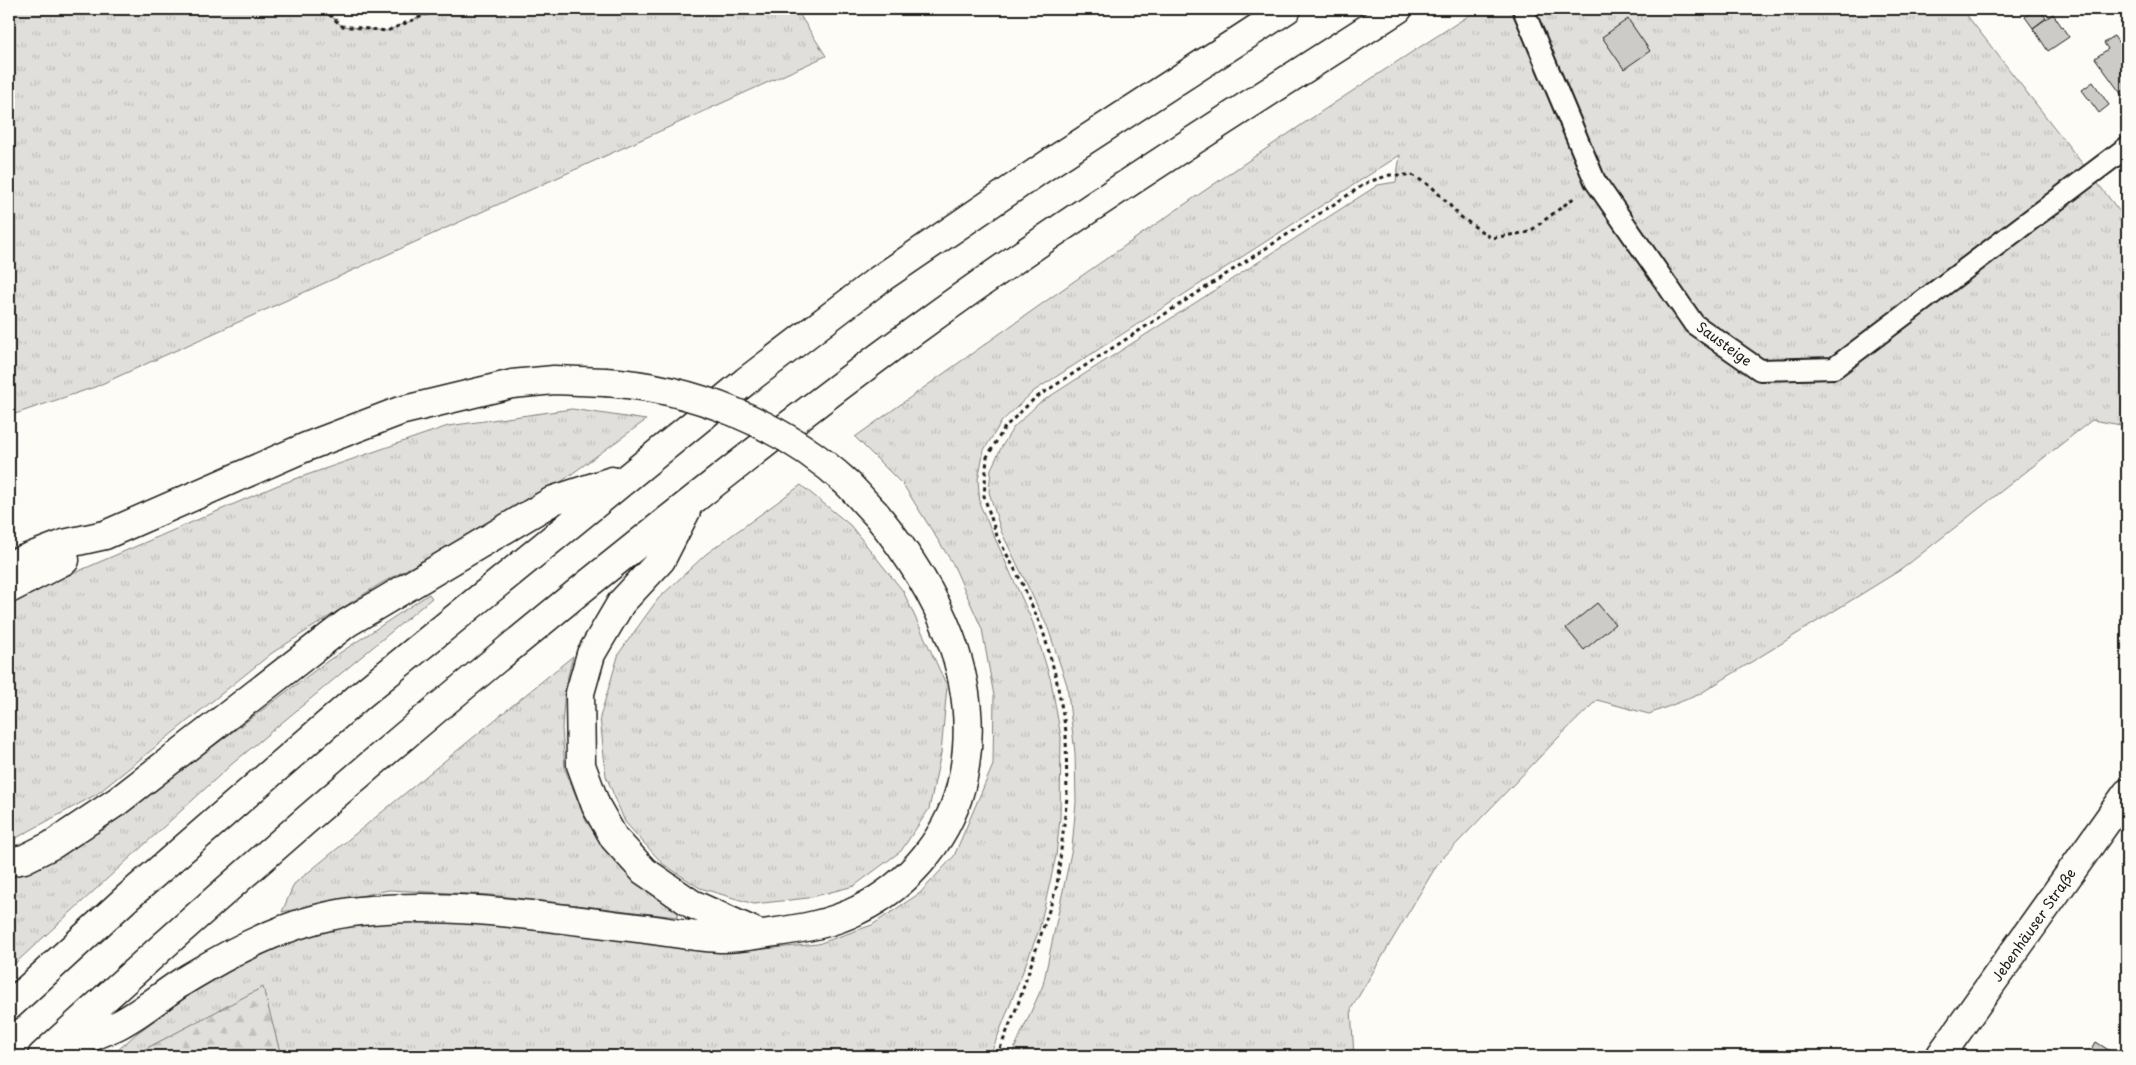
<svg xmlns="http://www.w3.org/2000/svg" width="2136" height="1065" font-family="'Playpen Sans',sans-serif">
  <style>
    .grass { fill: url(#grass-tufts); stroke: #7e7e7c }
    .forest { fill: url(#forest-firs); stroke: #7e7e7c }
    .building { fill: #cccbc8; stroke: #1c1c1c }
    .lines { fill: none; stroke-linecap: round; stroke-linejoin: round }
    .lane-casing { stroke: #1c1c1c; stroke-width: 24 }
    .secondary-casing { stroke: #1c1c1c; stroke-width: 31 }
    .highway-casing { stroke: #1c1c1c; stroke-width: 31 }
    .path { stroke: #1c1c1c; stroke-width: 3; stroke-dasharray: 4 4; stroke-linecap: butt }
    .lane { stroke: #fdfcf7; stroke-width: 20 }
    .secondary { stroke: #fdfcf7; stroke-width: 28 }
    .highway { stroke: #fdfcf7; stroke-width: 28 }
    .highway-bridge-casing { stroke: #1c1c1c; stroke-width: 31; stroke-linecap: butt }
    .highway-bridge { stroke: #fdfcf7; stroke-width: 28 }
    .labels { text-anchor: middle; stroke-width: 4; stroke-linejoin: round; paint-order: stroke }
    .street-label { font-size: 14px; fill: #1c1c1c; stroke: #fdfcf7 }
  </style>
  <defs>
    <pattern id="grass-tufts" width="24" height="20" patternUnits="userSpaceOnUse" patternTransform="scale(1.25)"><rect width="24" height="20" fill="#e0dfdb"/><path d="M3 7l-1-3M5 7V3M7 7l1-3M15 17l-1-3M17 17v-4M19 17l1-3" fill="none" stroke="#c0bfbb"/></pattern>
    <pattern id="forest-firs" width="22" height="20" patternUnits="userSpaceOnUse" patternTransform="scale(1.25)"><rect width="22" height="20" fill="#e0dfdb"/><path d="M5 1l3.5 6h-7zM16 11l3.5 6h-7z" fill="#c0bfbb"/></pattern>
  </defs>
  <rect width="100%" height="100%" fill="#fdfcf7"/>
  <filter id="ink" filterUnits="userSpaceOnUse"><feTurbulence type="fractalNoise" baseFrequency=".02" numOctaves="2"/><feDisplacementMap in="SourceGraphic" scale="10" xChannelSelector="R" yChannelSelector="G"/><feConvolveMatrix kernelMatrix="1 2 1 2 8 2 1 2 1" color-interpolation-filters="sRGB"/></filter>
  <g filter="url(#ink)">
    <!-- grass -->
    <path class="grass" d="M 9,9 L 323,9 L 342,26 L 387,31 L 439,9 L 796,9 L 826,56 L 95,387 L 9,416 Z
      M 1479,9 L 1962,9 L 2127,221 L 2127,426 L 2092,420 L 1902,569 L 1698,695 L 1649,714 L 1597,700 L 1559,737 L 1438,863 L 1351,1009 L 1354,1056 L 1011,1056 L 1043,985 L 1072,848 L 1076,802 L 1075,753 L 1067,685 L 1048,628 L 1001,531 L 989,492 L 991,469 L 1001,448 L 1013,428 L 1038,404 L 1378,185 L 1396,182 L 1400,155 L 1034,391 L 1002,421 L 984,450 L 978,479 L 980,505 L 1033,623 L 1051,681 L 1061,737 L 1060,818 L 1056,856 L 1039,930 L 990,1056 L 281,1056 L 262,988 L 132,1056 L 111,1056 L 136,1034 L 222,970 L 298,937 L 365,923 L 452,922 L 753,950 L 818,944 L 872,925 L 920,893 L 954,856 L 993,765 L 994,696 L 982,629 L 953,564 L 904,486 L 855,437 C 1060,290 1266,144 1479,9 Z
      M 572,409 L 646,420 L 540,497 L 380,584 L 272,653 L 97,794 L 9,842 L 9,605 L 37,589 L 278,485 L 448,426 Z
      M 801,485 L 850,525 L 903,591 L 947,686 L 941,753 L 929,809 L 901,851 L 854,886 L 808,898 L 754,904 L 700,888 L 663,864 L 625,822 L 606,776 L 600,717 L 619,653 L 658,599 L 706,554 Z
      M 429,594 L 432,598 L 232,764 L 9,969 L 9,874 L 43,864 L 106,828 L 164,783 L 329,660 Z
      M 573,656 L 565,688 L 562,728 L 565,769 L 586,821 L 614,859 L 640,886 L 679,911 L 677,917 L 491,895 L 389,890 L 282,912 L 294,884 Z"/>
    <!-- forest -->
    <path class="forest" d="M 263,987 L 281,1056 L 132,1056 Z"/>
    <!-- building -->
    <path class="building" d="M 2035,9 L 2039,9 L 2046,18 L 2033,28 L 2025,17 Z
      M 2053,14 L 2069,37 L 2048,51 L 2033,28 Z
      M 1628,19 L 1650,51 L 1624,69 L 1602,37 Z
      M 2114,36 L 2118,42 L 2124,38 L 2127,42 L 2127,102 L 2095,58 L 2108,49 L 2104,43 Z
      M 2093,82 L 2109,105 L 2099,113 L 2082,90 Z
      M 1597,603 L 1615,624 L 1584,650 L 1566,628 Z
      M 2096,1042 L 2118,1056 L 2088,1056 Z"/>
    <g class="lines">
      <defs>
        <path id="lane" d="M 1523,9 L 1595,181 L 1694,324 L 1760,370 L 1834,368 L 2127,147"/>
        <path id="secondary" d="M 1940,1056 L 2127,793"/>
        <path id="highway" d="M 686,511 L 661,560 L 621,603 L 591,654 L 580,693 L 581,765 L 596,806 L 614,838 L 644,871 L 692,904 L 759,934
          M 9,565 L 64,544 L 105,535 L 306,447 L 400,411 L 512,384 L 554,380 L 605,382
          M 9,589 L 65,560
          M 9,862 L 24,859 L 52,845 L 118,801 L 347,623 L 554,500 L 612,481
          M 9,1006 L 128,897 L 361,695 L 746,381 L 877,281 L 1050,163 L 1287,9
          M 59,1049 C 79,1041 101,1034 120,1024 C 145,1011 166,991 190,977 C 241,946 299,917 360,911 C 455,901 551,918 646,929 C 671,932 698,938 724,938 C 739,938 755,935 769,933 C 799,929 831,924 858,910 C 910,885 952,834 963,777 C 983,678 937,589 876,514
          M 42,1056 C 243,871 450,693 664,523 C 747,457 831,391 917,329 C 1073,215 1236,113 1398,9"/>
      </defs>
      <!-- lane casing -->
      <use href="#lane" class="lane-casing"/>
      <!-- secondary casing -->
      <use href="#secondary" class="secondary-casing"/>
      <!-- highway casing -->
      <use href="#highway" class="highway-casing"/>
      <!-- path -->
      <path class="path" d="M 323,9 L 342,26 L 387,31 L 439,9
        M 997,1056 L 1018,1004 L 1057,886 L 1067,797 L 1066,731 L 1056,677 L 1043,631 L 1022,583 L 997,536 L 984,496 L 987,457 L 1005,427 L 1034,399 L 1368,182 L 1390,175 L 1412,175 L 1432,187 L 1461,217 L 1491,238 L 1529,232 L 1575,197"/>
      <!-- lane -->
      <use href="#lane" class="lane"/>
      <!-- secondary -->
      <use href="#secondary" class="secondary"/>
      <!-- highway -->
      <use href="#highway" class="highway"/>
      <defs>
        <path id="highway-bridge" d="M 605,382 C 692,387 783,424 847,483 C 857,493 866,504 876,514"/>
      </defs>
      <!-- highway-bridge casing -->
      <use href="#highway-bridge" class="highway-bridge-casing"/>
      <!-- highway-bridge -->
      <use href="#highway-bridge" class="highway-bridge"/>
    </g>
  </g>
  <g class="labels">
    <!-- street labels -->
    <g class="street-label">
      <text transform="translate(1724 344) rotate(36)" y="5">Sausteige</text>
      <text transform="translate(2034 925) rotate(-55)" y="5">Jebenhäuser Straße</text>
    </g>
  </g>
  <!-- margin -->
  <rect width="2136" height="1065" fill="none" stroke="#fdfcf7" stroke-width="30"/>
  <rect x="15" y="15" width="2106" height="1035" fill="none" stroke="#1c1c1c" stroke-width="2" filter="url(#ink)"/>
</svg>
